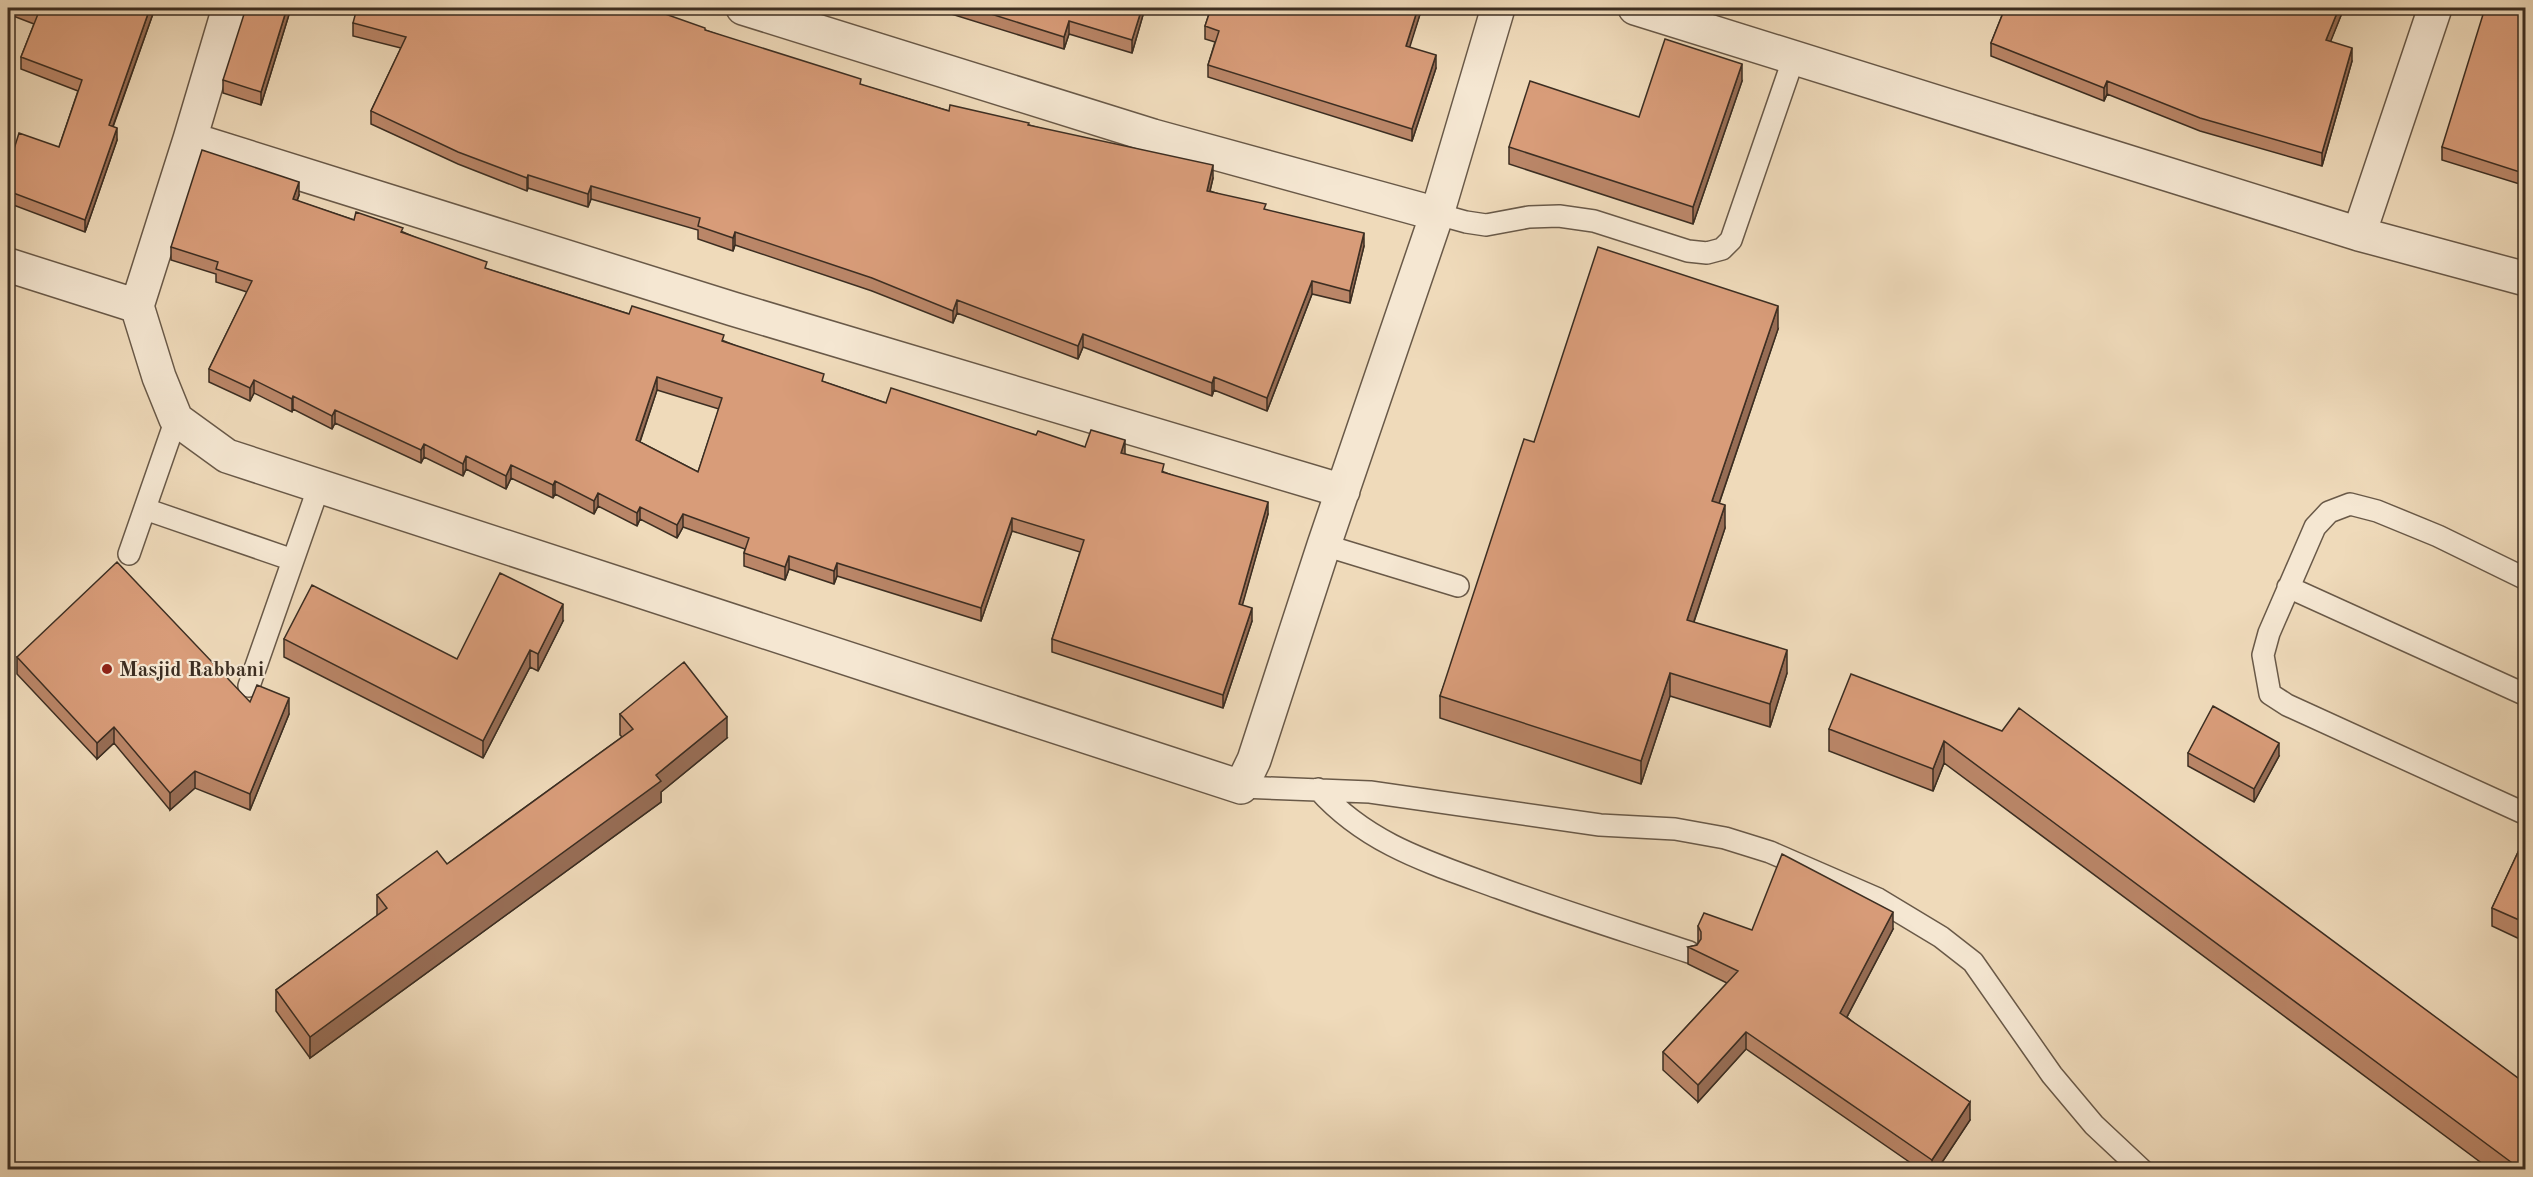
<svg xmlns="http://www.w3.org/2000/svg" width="2533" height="1177" font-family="'Old Standard TT',serif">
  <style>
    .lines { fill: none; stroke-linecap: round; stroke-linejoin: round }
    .service-casing { stroke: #695948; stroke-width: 24 }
    .minor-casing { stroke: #695948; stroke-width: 36 }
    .service { stroke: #f5e7d2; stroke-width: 21 }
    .minor { stroke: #f5e7d2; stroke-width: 33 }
    .wall { fill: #ba8668; stroke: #3c2e22; stroke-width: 1.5; fill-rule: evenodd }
    .shaded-wall { fill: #976d55; stroke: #3c2e22; stroke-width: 1.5 }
    .building { fill: #d89c79; stroke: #3c2e22; stroke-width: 1.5; fill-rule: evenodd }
    .poi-dot { fill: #8f2418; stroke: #f5e7d2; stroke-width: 2 }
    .labels { text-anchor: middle; stroke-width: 4.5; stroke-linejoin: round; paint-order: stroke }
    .poi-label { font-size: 21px; font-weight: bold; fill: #3c2e22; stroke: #f5e7d2; text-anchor: start }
  </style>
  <rect width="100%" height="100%" fill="#efdaba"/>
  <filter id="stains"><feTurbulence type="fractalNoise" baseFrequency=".00333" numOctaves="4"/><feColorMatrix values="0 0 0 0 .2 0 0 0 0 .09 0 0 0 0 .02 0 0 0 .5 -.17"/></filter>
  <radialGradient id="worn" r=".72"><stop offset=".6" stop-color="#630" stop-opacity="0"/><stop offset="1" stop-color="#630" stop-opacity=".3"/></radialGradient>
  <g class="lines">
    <defs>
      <path id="service" d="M 1437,214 L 1466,222 L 1486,225 L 1529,217 L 1559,216 L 1594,221 L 1688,251 L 1707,253 L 1722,249 L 1731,240 L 1794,57
        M 145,509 L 293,560
        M 1324,545 L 1458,586
        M 129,554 L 176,419
        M 2526,579 L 2438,536 L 2377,511 L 2350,504 L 2329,512 L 2315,527 L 2269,633 L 2263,655 L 2270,694 L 2287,705 L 2526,814
        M 2288,587 L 2526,695
        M 249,686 L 319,486
        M 1241,787 L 1370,792 L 1600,825 L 1675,829 L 1725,838 L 1770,852 L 1878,899 L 1941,937 L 1973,962 L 2052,1075 L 2094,1125 L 2142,1170
        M 1318,789 C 1368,845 1431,863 1499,888 C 1562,911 1626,931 1689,952"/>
      <path id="minor" d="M 743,8 L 1153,136 L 1437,214
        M 1635,8 L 2359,234 L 2526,279
        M 190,139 L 733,309 L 1343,491
        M 2359,234 L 2435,8
        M 8,265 L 137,306 L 159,377 L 176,419 L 227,456 L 1241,787 L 1254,760 L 1324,545 L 1437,214 L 1498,8
        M 137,306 L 190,139 L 229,8"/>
    </defs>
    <!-- service casing -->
    <use href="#service" class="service-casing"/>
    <!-- minor casing -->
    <use href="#minor" class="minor-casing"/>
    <!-- service -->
    <use href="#service" class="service"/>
    <!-- minor -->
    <use href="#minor" class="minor"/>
  </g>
  <!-- wall -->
  <path class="wall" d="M 8,8 L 155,8 L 113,127 L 117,140 L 85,232 L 8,203 L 8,168 L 59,147 L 78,91 L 21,69 L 21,57 L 34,24 L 8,14 Z
    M 291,8 L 261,105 L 223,93 L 223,80 Z
    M 932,8 L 1145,8 L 1132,53 L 1069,34 L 1064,49 Z
    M 1211,8 L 1422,8 L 1409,47 L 1436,68 L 1412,141 L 1208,77 L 1208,65 L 1215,42 L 1205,39 L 1205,26 Z
    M 2005,8 L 2344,8 L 2330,42 L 2352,61 L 2322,166 L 2200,131 L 2107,94 L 2104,101 L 1991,56 L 1991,43 Z
    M 2526,8 L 2526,137 L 2524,142 L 2526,142 L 2526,186 L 2442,160 L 2442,147 Z
    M 353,23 L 705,30 L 861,85 L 949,111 L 1029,125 L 1213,178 L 1210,191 L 1266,210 L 1364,246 L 1350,303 L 1312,294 L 1267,411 L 1214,390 L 1212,396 L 1083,347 L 1078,359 L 957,313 L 953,323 L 872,291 L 735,245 L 733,251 L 698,239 L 698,230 L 591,199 L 588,207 L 528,188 L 527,191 L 458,164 L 371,124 L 371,111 L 401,48 L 353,36 Z
    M 1742,81 L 1693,224 L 1509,164 L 1509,147 L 1639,117 Z
    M 299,195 L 297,201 L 354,220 L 403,232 L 487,269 L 629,314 L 724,341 L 824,382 L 886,403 L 1036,435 L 1085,447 L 1125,454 L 1164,472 L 1268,514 L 1242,605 L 1252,621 L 1223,708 L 1052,652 L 1052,639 L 1080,552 L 1012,531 L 981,621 L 837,576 L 834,584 L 789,569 L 785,580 L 744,566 L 744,553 L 745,549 L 683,527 L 677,538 L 640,519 L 637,526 L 598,506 L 594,514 L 555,494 L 553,498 L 511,478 L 506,489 L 466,469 L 463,476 L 424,457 L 421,463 L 335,423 L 332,429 L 293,409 L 292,412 L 254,393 L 250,401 L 209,382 L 209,369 L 247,292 L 216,282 L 216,274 L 171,260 L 171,247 ZM 657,390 L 719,409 L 698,472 L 640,442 Z
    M 1778,329 L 1719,504 L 1725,528 L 1694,622 L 1787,673 L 1770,727 L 1670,696 L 1641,784 L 1440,718 L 1440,696 L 1534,442 Z
    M 563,621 L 538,671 L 530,667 L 483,758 L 284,657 L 284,639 L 457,659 Z
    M 17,657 L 250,702 L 289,714 L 250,810 L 195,788 L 170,810 L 114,743 L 97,759 L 17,674 Z
    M 620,714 L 727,738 L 661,792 L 661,802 L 310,1058 L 276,1011 L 276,990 L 377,916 L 377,895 L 447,864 L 622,737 L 620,735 Z
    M 1829,729 L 2002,731 L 2526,1170 L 2491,1170 L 1944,763 L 1933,791 L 1829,751 Z
    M 2188,753 L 2279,756 L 2254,802 L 2188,766 Z
    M 2526,835 L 2526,942 L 2492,926 L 2492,908 Z
    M 1698,926 L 1752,930 L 1893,929 L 1847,1017 L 1970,1120 L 1937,1170 L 1921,1170 L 1746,1049 L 1698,1102 L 1663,1070 L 1663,1052 L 1727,983 L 1688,964 L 1688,947 L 1697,945 L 1698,943 Z"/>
  <!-- shaded-wall -->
  <path class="shaded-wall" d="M 150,8 L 155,8 L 109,137 L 109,125 Z
    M 287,8 L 291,8 L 261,105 L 261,92 Z
    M 1142,8 L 1145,8 L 1132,53 L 1132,40 Z
    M 1418,8 L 1422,8 L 1406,59 L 1406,46 Z
    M 2339,8 L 2344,8 L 2326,53 L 2326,40 Z
    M 1069,21 L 1069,34 L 1064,49 L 1064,37 Z
    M 2352,48 L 2352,61 L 2322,166 L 2322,153 Z
    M 1436,55 L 1436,68 L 1412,141 L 1412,129 Z
    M 1742,64 L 1742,81 L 1693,224 L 1693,207 Z
    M 2107,81 L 2107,94 L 2104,101 L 2104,88 Z
    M 2526,124 L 2526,137 L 2520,154 L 2520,141 Z
    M 117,128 L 117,140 L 85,232 L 85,220 Z
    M 1213,165 L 1213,178 L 1207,203 L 1207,191 Z
    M 528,175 L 528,188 L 527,191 L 527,178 Z
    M 299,182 L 299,195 L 293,212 L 293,199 Z
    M 591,186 L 591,199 L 588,207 L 588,194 Z
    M 735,232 L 735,245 L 733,251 L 733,238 Z
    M 1364,233 L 1364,246 L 1350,303 L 1350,291 Z
    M 1312,281 L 1312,294 L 1267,411 L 1267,398 Z
    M 957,300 L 957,313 L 953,323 L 953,311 Z
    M 1778,306 L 1778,329 L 1712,524 L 1712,501 Z
    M 1083,334 L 1083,347 L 1078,359 L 1078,346 Z
    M 657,377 L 657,390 L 636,453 L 636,440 Z
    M 1214,377 L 1214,390 L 1212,396 L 1212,383 Z
    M 254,380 L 254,393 L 250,401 L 250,388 Z
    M 293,396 L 293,409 L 292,412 L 292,399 Z
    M 335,410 L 335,423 L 332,429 L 332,416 Z
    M 1125,440 L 1125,453 L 1121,466 L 1121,453 Z
    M 424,444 L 424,457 L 421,463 L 421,450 Z
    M 466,456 L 466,469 L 463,476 L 463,464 Z
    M 511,465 L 511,478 L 506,489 L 506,476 Z
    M 555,481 L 555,494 L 553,498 L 553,485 Z
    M 598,493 L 598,506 L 594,514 L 594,501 Z
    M 1268,502 L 1268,514 L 1239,617 L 1239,604 Z
    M 1725,505 L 1725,528 L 1687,642 L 1687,620 Z
    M 640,507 L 640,519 L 637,526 L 637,513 Z
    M 683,514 L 683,527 L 677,538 L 677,525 Z
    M 1012,518 L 1012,531 L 981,621 L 981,608 Z
    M 789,556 L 789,569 L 785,580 L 785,567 Z
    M 837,563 L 837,576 L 834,584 L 834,571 Z
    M 563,604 L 563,621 L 538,671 L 538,654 Z
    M 1252,608 L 1252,621 L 1223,708 L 1223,695 Z
    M 530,650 L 530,667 L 483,758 L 483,741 Z
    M 1787,650 L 1787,673 L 1770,727 L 1770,704 Z
    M 1670,673 L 1670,696 L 1641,784 L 1641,761 Z
    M 289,698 L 289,714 L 250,810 L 250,794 Z
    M 727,717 L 727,738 L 661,792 L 661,802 L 310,1058 L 310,1037 L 656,775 Z
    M 114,727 L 114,743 L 97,759 L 97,743 Z
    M 1944,741 L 1944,763 L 1933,791 L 1933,769 Z
    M 2279,743 L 2279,756 L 2254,802 L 2254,789 Z
    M 195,771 L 195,788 L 170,810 L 170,793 Z
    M 1893,912 L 1893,929 L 1840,1030 L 1840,1013 Z
    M 1746,1032 L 1746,1049 L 1698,1102 L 1698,1085 Z
    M 1970,1102 L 1970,1120 L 1937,1170 L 1932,1170 L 1932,1160 Z
    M 2526,1159 L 2526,1170 L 2519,1170 L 2519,1168 Z"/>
  <!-- building -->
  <path class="building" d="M 21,8 L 150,8 L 109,125 L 117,128 L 85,220 L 8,191 L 8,168 L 19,133 L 59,147 L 82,80 L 21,57 L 38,14 Z
    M 246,8 L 287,8 L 261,92 L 223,80 Z
    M 357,8 L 632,8 L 653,14 L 654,10 L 705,28 L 705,30 L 861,79 L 860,84 L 949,111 L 950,105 L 1029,123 L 1028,125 L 1213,165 L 1207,191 L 1266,204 L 1264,209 L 1364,233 L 1350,291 L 1312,281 L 1267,398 L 1214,377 L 1212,383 L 1083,334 L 1078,346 L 957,300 L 953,311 L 872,278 L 735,232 L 733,238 L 698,226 L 700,218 L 591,186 L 588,194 L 528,175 L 527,178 L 458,152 L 371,111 L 406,37 L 353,23 Z
    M 972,8 L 1142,8 L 1132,40 L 1069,21 L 1064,37 Z
    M 1211,8 L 1418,8 L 1406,46 L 1436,55 L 1412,129 L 1208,65 L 1219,31 L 1205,26 Z
    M 2005,8 L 2339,8 L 2326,40 L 2352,48 L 2322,153 L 2200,118 L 2107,81 L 2104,88 L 1991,43 Z
    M 2485,8 L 2526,8 L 2526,124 L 2520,141 L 2526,142 L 2526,174 L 2442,147 Z
    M 1665,39 L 1742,64 L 1693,207 L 1509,147 L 1530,81 L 1639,117 Z
    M 202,150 L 299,182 L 293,199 L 354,220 L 356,212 L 403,228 L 401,232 L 487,262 L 485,268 L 629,314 L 632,306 L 724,335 L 722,341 L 824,374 L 822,381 L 886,403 L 891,388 L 1036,435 L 1038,431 L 1085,447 L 1091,430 L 1125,440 L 1121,453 L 1164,464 L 1162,472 L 1268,502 L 1239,604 L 1252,608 L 1223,695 L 1052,639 L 1084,540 L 1012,518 L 981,608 L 837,563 L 834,571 L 789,556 L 785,567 L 744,553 L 749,538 L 683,514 L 677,525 L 640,507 L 637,513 L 598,493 L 594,501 L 555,481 L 553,485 L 511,465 L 506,476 L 466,456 L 463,464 L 424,444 L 421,450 L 335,410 L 332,416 L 293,396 L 292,399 L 254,380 L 250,388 L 209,369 L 252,281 L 216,269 L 218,262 L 171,247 ZM 657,377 L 722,398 L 698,472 L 636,440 Z
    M 1598,247 L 1778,306 L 1712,501 L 1725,505 L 1687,620 L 1787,650 L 1770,704 L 1670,673 L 1641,761 L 1440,696 L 1524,439 L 1534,442 Z
    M 117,562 L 250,702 L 257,685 L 289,698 L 250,794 L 195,771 L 170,793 L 114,727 L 97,743 L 17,657 Z
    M 500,573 L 563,604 L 538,654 L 530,650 L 483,741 L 284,639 L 312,585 L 457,659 Z
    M 684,662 L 727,717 L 656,775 L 661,781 L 310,1037 L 276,990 L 387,908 L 377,895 L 437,851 L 447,864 L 633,729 L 620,714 Z
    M 1851,674 L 2002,731 L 2019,708 L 2526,1084 L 2526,1159 L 2519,1168 L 1944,741 L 1933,769 L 1829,729 Z
    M 2213,706 L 2279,743 L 2254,789 L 2188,753 Z
    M 2526,835 L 2526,923 L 2492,908 Z
    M 1782,854 L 1893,912 L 1840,1013 L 1970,1102 L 1932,1160 L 1746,1032 L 1698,1085 L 1663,1052 L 1738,971 L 1688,947 L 1697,945 L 1701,939 L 1701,932 L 1698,926 L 1704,913 L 1752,930 Z"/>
  <!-- markers -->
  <circle class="poi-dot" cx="107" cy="669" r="6"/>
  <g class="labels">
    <!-- poi labels -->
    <g class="poi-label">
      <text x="119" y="676">Masjid Rabbani</text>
    </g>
  </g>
  <!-- margin -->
  <rect width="2533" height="1177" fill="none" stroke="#efdaba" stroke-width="30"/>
  <rect x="9" y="9" width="2515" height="1159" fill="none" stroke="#3c2e22" stroke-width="3"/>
  <rect x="15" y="15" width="2503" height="1147" fill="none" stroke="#3c2e22" stroke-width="1.5"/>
  <rect width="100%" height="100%" filter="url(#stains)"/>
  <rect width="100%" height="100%" fill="url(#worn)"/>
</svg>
